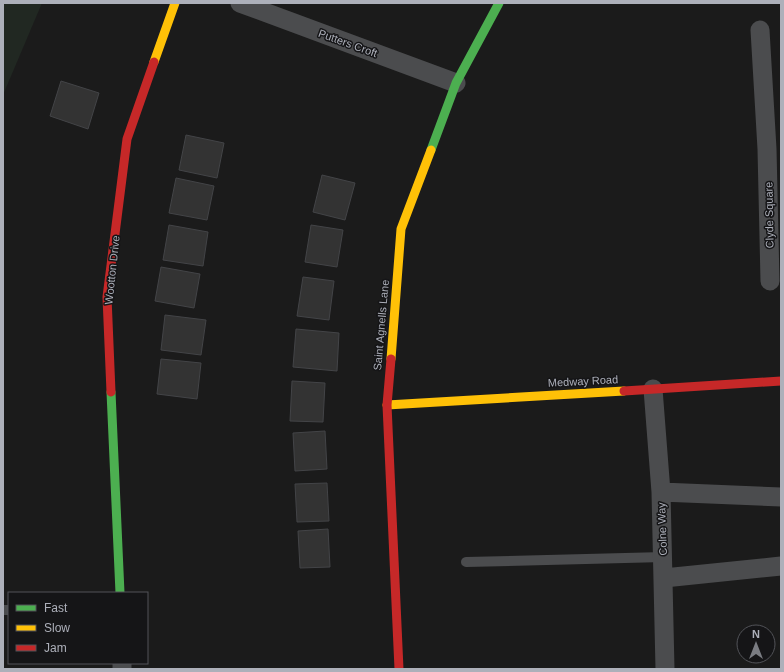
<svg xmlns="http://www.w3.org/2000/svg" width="784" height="672" font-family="Arial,sans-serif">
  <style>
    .green { fill: #212822 }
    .building { fill: #333; stroke: #434447 }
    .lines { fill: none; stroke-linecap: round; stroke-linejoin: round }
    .lane { stroke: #4b4c4e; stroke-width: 10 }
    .street { stroke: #4b4c4e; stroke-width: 19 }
    .fast { stroke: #4caf50; stroke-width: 9 }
    .slow { stroke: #ffc107; stroke-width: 9 }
    .jam { stroke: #c62828; stroke-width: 9 }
    .labels { text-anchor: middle; stroke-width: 3; stroke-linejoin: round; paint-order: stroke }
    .street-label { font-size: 11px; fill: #adb0ba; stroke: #151517 }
  </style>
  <rect width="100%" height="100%" fill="#1b1b1b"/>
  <!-- green -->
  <path class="green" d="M 3,3 L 42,3 L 3,95 Z"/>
  <!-- building -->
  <path class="building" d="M 61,81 L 99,93 L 88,129 L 50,116 Z
    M 186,135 L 224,143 L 217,178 L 179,170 Z
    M 322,175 L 355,183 L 345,220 L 313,212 Z
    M 176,178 L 214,186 L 207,220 L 169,213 Z
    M 169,225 L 208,232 L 203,266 L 163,260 Z
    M 311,225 L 343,230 L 337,267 L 305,262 Z
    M 161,267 L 200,274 L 194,308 L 155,301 Z
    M 303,277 L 334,281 L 329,320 L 297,316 Z
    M 165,315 L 206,320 L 201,355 L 161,350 Z
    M 296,329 L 339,333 L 337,371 L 293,367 Z
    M 161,359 L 201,363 L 197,399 L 157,394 Z
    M 292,381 L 325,383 L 323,422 L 290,421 Z
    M 325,431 L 327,469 L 295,471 L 293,433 Z
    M 327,483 L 329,521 L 297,522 L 295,484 Z
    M 328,529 L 330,567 L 300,568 L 298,531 Z"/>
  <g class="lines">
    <!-- lane -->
    <path class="lane" d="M 466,562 L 664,557
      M 3,610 L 9,610"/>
    <!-- street -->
    <path class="street" d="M 240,3 L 456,83
      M 760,30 L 767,149 L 770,281
      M 653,389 L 661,492 L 665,669
      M 661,492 L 781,497
      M 664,578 L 781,566
      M 122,663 L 122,669"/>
    <!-- fast -->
    <path class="fast" d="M 431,150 L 456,83 L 499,3
      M 111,392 L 120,593"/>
    <!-- slow -->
    <path class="slow" d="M 154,62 L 175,3
      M 391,359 L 401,229 L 431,150
      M 387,405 L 624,391"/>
    <!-- jam -->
    <path class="jam" d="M 391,359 L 387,405 L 399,669
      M 624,391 L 781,381
      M 111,392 L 107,297 L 127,139 L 154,62"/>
  </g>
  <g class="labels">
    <!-- street labels -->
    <g class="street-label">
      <text transform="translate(348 43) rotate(20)" y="4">Putters Croft</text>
      <text transform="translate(769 215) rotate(-91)" y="4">Clyde Square</text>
      <text transform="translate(112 270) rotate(-84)" y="4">Wootton Drive</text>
      <text transform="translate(381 325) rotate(-85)" y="4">Saint Agnells Lane</text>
      <text transform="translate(583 381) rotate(-3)" y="4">Medway Road</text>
      <text transform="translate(662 529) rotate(-92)" y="4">Colne Way</text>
    </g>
  </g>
  <!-- border -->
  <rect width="784" height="672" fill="none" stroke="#adb0ba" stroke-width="8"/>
  <!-- legend -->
  <rect x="8" y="592" width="140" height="72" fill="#151517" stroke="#525358"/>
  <rect x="16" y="605" width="20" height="6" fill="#4caf50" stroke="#525358"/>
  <text x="44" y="612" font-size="12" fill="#adb0ba">Fast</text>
  <rect x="16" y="625" width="20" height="6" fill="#ffc107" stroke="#525358"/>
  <text x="44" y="632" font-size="12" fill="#adb0ba">Slow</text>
  <rect x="16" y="645" width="20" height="6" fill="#c62828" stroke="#525358"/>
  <text x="44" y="652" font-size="12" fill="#adb0ba">Jam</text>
  <!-- north arrow -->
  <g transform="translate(756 644)"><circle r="19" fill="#151517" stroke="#525358"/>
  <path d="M0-3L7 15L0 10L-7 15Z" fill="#7a7c82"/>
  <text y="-6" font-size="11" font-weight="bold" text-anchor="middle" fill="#adb0ba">N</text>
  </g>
</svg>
